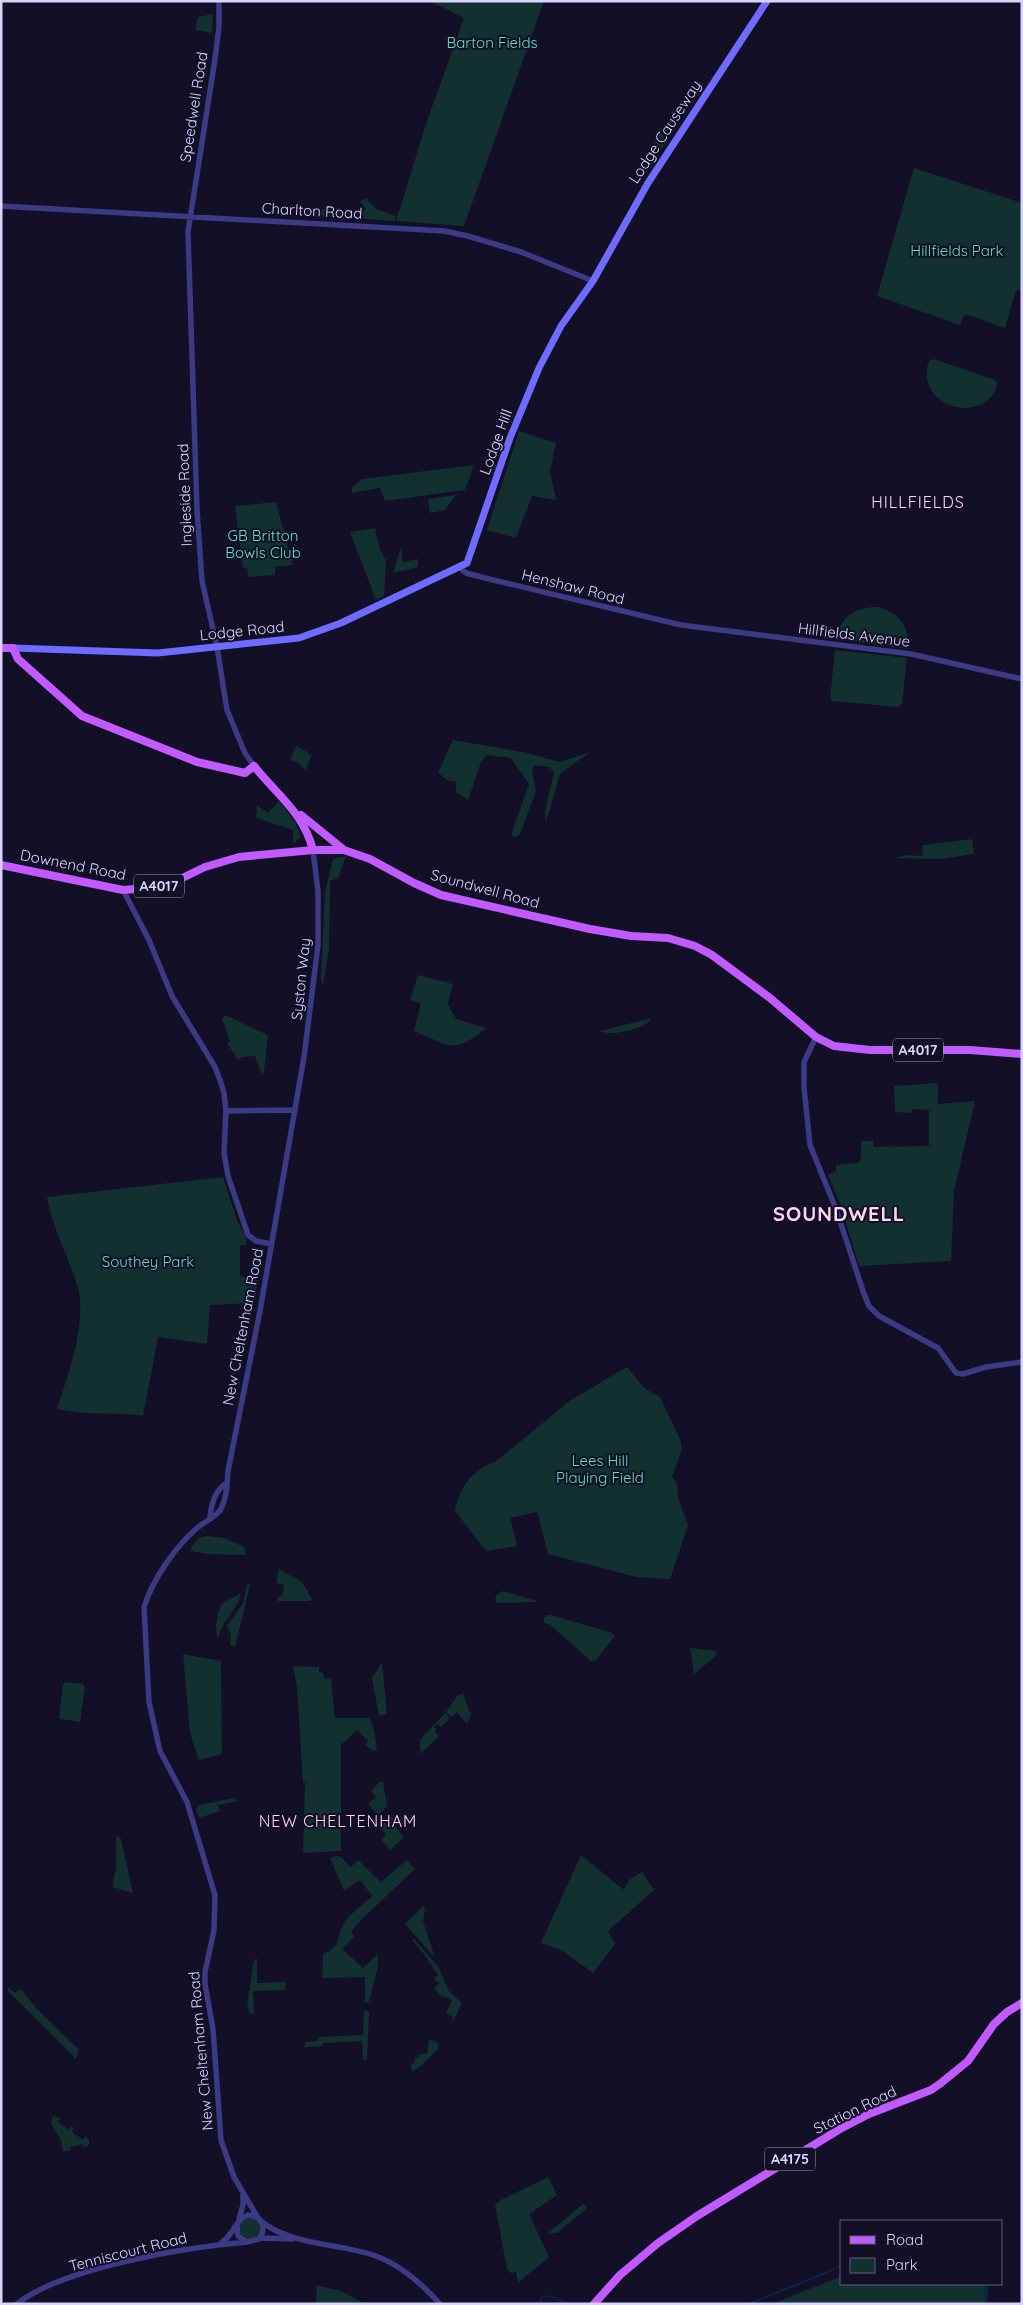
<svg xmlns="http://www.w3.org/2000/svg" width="1023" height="2305" font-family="Quicksand,sans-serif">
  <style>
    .green { fill: #12302f }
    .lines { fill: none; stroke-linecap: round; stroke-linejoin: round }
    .stream { stroke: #0c2248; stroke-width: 2 }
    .tertiary { stroke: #3d3a85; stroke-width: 5.5 }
    .secondary { stroke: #6f6bff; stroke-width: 7 }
    .primary { stroke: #c25bff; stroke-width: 8 }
    .labels { text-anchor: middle; stroke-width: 4; stroke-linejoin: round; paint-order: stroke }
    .shield { fill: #130f26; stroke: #9e99be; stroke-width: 1 }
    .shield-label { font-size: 14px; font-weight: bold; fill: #d9d4ff }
    .park-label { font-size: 15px; fill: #5fe0c0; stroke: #130f26 }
    .street-label { font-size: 15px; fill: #d9d4ff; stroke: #130f26 }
    .neighbourhood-label { font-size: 16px; letter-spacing: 1px; fill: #ffd6f0; stroke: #130f26 }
    .district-label { font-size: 20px; font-weight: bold; letter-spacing: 1px; fill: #ffd6f0; stroke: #130f26 }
  </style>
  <rect width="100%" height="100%" fill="#130f26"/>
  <!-- green -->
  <path class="green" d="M 429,1 L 544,1 L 464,226 L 396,221 L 426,124 L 464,18 Z
    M 213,14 L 212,33 L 195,30 L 198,17 Z
    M 660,128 L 673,132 L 650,165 L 648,163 Z
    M 914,168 L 1022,203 L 1022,291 L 1016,290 L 1005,328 L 965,314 L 960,325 L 877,296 Z
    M 366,198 L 376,209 L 396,216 L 395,221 L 301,215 L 303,207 L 307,209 L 366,210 L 360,201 Z
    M 934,359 L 995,380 L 997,382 C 995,416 934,418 927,378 C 926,372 927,365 930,360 Z
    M 519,431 L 556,443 L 550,470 L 556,500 L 532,496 L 516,538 L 487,530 Z
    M 474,465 L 465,490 L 385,501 L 380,488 L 352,493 L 352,487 L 362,479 Z
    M 456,495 L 445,510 L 430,513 L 428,499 Z
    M 276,502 L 293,565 L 275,567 L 275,575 L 248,577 L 247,568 L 243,568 L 235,506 Z
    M 375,528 L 379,547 L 386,561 L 384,596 L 376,600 L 350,532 Z
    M 401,546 L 403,562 L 418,559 L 418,567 L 393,573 Z
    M 877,607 C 898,611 910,627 909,649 L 836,639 C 840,617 855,607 877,607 Z
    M 835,650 L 907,658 L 902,704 L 899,707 L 832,701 L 830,698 Z
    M 453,740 L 523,752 L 560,762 L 590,752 L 560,774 L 546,822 L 545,812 L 554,772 L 549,767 L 534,765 L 532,771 L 536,791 L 520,834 L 516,837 L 511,835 L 529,784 L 511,758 L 487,755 L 481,762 L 468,800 L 456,792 L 456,782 L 447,780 L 438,772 Z
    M 296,746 L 312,755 L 305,770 L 298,762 L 290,760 Z
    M 279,801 L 295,822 L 301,837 L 293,844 L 293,830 L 256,818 L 257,805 L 268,813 Z
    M 972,839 L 974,854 L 942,859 L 895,858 L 907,855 L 922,856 L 923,845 Z
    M 346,856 L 338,878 L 330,881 L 329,948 L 323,986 L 321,980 L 325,892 L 333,859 Z
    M 418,975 L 453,984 L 448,1004 L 456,1019 L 486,1028 C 454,1055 450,1046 414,1031 L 421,1003 L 410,1000 Z
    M 225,1015 L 268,1035 L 264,1073 L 262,1074 L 255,1056 L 242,1057 L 238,1060 L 227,1043 L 230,1041 L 222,1019 Z
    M 652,1018 C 647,1029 610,1037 600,1031 Z
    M 938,1083 L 938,1104 L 975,1101 L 954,1191 L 951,1261 L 859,1266 L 841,1206 L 828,1175 L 836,1171 L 836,1165 L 858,1163 L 861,1159 L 861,1141 L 873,1141 L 873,1147 L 929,1146 L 929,1110 L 912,1109 L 912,1113 L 895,1112 L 894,1086 Z
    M 223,1177 L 237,1220 L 246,1238 L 246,1245 L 240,1245 L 240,1276 L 258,1280 L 253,1303 L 210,1305 L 207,1344 L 158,1337 L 143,1416 C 114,1411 86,1416 57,1409 C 68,1376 87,1322 78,1288 C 69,1257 52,1228 47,1197 Z
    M 627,1367 L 644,1388 L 660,1397 L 680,1439 L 682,1449 L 672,1477 L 677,1483 L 678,1497 L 688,1525 L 670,1579 L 636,1577 L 548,1554 L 537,1512 L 510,1518 L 517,1546 L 486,1551 L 455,1511 C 460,1486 471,1471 495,1462 L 571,1400 Z
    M 206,1536 L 225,1538 L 244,1547 L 246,1555 L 208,1554 L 191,1551 L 191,1548 L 198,1538 Z
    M 279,1569 L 302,1582 L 312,1599 L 310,1601 L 277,1601 L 278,1597 L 282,1595 L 284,1585 L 276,1583 Z
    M 248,1582 L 250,1585 L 235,1647 L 230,1645 L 231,1634 L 227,1626 L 243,1603 Z
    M 503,1591 L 535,1600 L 537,1602 L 497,1603 L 495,1600 L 497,1594 Z
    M 241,1593 C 237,1611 222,1620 218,1638 C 214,1631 217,1610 223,1603 C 228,1599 236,1597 241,1593 Z
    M 547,1615 L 551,1615 L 612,1633 L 615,1636 L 596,1660 L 591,1661 L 549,1624 L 544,1623 L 544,1618 Z
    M 690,1648 L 716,1651 L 717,1655 L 694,1674 Z
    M 183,1654 L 221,1661 L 222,1754 L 199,1760 L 190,1733 Z
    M 382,1662 L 387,1714 L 379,1716 L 372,1678 Z
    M 293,1666 L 319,1667 L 319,1672 L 323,1673 L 324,1678 L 331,1679 L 335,1718 L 369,1718 L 373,1726 L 377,1748 L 374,1752 L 365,1745 L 368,1741 L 357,1730 L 341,1745 L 341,1851 L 303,1853 L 305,1782 L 303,1782 L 297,1688 Z
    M 66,1682 L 83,1684 L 85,1687 L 80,1722 L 61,1719 L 59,1717 L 63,1684 Z
    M 463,1694 L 471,1715 L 467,1724 L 457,1712 L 452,1717 L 446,1712 L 458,1695 Z
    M 445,1713 L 449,1717 L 448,1720 L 441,1727 L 438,1724 L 434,1727 L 437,1730 L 435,1732 L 439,1736 L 420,1754 L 420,1740 Z
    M 379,1782 L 383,1782 L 387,1806 L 378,1815 L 368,1804 L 376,1797 L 371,1791 Z
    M 235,1798 L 237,1801 L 218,1805 L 220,1811 L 199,1818 L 196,1809 L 199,1805 Z
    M 390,1815 L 396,1822 L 393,1824 L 404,1837 L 390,1850 L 381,1840 L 386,1835 L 379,1824 Z
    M 118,1836 L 121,1839 L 133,1893 L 112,1887 L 116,1868 L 116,1837 Z
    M 581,1855 L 624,1890 L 630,1879 L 642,1872 L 654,1890 L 608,1931 L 615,1944 L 593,1973 L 563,1951 L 541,1943 Z
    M 336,1856 L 341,1857 L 351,1867 L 358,1860 L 381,1882 L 407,1860 L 415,1869 L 359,1922 L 351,1932 L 354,1937 L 342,1949 L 363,1968 L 378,1954 L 378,1966 L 369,2002 L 365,2003 L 365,1977 L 322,1978 L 323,1954 C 342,1946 335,1940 343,1925 C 349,1914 363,1905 372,1896 L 360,1880 L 344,1891 L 330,1858 Z
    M 423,1906 L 425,1910 L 423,1921 L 435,1958 L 405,1924 Z
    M 414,1939 L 438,1966 L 449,1991 L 462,2003 L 453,2022 L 452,2021 L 453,2017 L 446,2013 L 452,2000 L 440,1995 L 434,1988 L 439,1984 L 434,1978 L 438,1975 L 424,1954 L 412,1940 Z
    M 257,1958 L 257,1983 L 286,1982 L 285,1990 L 253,1991 L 254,2015 L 250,2013 L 247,2005 L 254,1960 Z
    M 9,1987 L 15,1993 L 21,1989 L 36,2008 L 79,2050 L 76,2059 L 7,1990 Z
    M 364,2010 L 368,2011 L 369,2014 L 367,2060 L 363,2060 L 362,2041 L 323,2043 L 323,2046 L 304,2047 L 306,2042 L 318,2041 L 318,2037 L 363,2035 Z
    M 429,2039 L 438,2043 L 438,2049 L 422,2065 L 412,2072 L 411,2064 L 414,2064 L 415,2057 L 418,2058 L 419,2054 L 427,2054 Z
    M 53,2116 L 60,2118 L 58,2122 L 69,2130 L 71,2126 L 74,2128 L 72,2132 L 83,2140 L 85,2137 L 89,2139 L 89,2145 L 84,2148 L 83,2144 L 70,2147 L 71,2151 L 63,2151 L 61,2140 L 51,2123 Z
    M 548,2177 L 557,2195 L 529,2214 L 549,2257 L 518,2283 L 516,2272 L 511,2273 L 507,2269 L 495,2205 L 499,2201 Z
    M 583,2204 L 586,2205 L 586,2209 L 557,2233 L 548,2233 Z
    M239 2228a11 11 0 1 1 22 0a11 11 0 1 1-22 0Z
    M 842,2276 L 842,2284 L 988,2284 L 987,2304 L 772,2304 Z
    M 317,2285 L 341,2291 L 365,2304 L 316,2304 Z"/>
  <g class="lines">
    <!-- stream -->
    <path class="stream" d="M 539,2304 L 542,2297 C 551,2295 558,2297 565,2304
      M 749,2304 L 842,2266
      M 985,2304 L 986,2284"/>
    <!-- tertiary -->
    <path class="tertiary" d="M 219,1 L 219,27 L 215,59 L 188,232 L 197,510 L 202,581 L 217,647 L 227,710 L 245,753 L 254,766
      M 1,206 L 444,231 L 468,236 L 521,252 L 593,281
      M 460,568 L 466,573 L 485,578 L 681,625 L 911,654 L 1022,679
      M 123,890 L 149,940 L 172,996 L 215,1067 L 220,1080 L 224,1093 L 226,1111 L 224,1153 L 228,1176 L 248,1235 L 256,1241 L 271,1244
      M 816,1037 L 804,1062 L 804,1087 L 810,1145 L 836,1209 L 864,1294 L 869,1306 L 879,1316 L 938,1348 L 956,1373 L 963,1374 L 986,1367 L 1022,1362
      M 226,1111 L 295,1110
      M 210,1518 C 211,1505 215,1490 227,1483
      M 258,2218 L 234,2177 L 221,2140 L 213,2029 L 205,1984 L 205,1972 L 214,1930 L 215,1895 L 187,1802 L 160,1751 L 149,1702 L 144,1607 C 153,1579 175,1547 197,1528 C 204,1522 216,1517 221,1509 C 227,1497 227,1484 228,1471 L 260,1311 L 304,1057 L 318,945 L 318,891 L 313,850
      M 239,2219 L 243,2205 L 243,2194
      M 262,2222 C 293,2246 339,2243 376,2256 C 401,2265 422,2284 440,2304
      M 261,2238 L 292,2239
      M 221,2243 C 233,2236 235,2220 248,2215 C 262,2215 267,2228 259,2239 L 247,2242 L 238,2236 L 237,2226
      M 17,2304 C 63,2267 188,2247 247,2242"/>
    <!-- secondary -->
    <path class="secondary" d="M 13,648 L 158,653 L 299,638 L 341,623 L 467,563 L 510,438 L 539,368 L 561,326 L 593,281 L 648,183 L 767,1"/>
    <!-- primary -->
    <path class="primary" d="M 1,648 L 13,648 L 18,659 L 82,716 L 197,762 L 245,773 L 254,766 C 277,795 303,812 313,850
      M 301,815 L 343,849
      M 1,865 L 123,890 L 149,888 L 174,882 L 205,867 L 239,857 L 313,850 L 344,850 L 370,859 L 414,883 L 441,895 L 590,929 L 631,936 L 668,938 L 695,946 L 712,955 L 770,998 L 816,1037 L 834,1046 L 870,1050 L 970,1050 L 1022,1054
      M 594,2304 L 620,2275 L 658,2243 L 697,2216 L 840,2129 L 869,2114 L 931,2090 L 941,2083 L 968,2061 L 994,2024 L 1007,2012 L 1022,2003"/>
  </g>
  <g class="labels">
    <!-- shield labels -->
    <g class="shield">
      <rect x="134" y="874.5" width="50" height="23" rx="4"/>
      <rect x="893" y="1038.5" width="50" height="23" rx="4"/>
      <rect x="765" y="2147.5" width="50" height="23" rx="4"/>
    </g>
    <g class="shield-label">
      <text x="159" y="891">A4017</text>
      <text x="918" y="1055">A4017</text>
      <text x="790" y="2164">A4175</text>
    </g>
    <!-- park labels -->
    <g class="park-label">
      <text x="492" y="48">Barton Fields</text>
      <text x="957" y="256">Hillfields Park</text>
      <text x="263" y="541">GB Britton<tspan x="263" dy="17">Bowls Club</tspan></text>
      <text x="148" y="1267">Southey Park</text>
      <text x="600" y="1466">Lees Hill<tspan x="600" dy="17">Playing Field</tspan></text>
    </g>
    <!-- street labels -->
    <g class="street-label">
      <text transform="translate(194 107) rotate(-81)" y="5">Speedwell Road</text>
      <text transform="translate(665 132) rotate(-57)" y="5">Lodge Causeway</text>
      <text transform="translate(312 211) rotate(3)" y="5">Charlton Road</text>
      <text transform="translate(496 442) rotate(-70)" y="5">Lodge Hill</text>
      <text transform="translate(185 495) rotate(-92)" y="5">Ingleside Road</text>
      <text transform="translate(573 587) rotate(14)" y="5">Henshaw Road</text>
      <text transform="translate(242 631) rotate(-6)" y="5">Lodge Road</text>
      <text transform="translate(854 635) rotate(7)" y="5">Hillfields Avenue</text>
      <text transform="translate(73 865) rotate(11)" y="5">Downend Road</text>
      <text transform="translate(485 889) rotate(15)" y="5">Soundwell Road</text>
      <text transform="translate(301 979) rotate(-84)" y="5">Syston Way</text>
      <text transform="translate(243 1327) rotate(-79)" y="5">New Cheltenham Road</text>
      <text transform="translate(201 2051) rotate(-95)" y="5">New Cheltenham Road</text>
      <text transform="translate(855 2110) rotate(-26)" y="5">Station Road</text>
      <text transform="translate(128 2252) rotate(-14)" y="5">Tenniscourt Road</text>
    </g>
    <!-- neighbourhood labels -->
    <g class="neighbourhood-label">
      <text x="918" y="508">HILLFIELDS</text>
      <text x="338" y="1827">NEW CHELTENHAM</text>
    </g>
    <!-- district labels -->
    <g class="district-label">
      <text x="839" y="1221">SOUNDWELL</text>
    </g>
  </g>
  <!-- border -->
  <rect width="1023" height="2305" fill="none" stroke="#d9d4ff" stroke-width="5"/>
  <!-- legend -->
  <rect x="840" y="2220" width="162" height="65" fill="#130f26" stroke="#625e7d"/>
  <rect x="850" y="2236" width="25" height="8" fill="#c25bff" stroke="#625e7d"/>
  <text x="886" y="2245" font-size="15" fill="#d9d4ff">Road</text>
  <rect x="850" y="2258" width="25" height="15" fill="#12302f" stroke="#625e7d"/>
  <text x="886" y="2270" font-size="15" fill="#d9d4ff">Park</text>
</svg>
